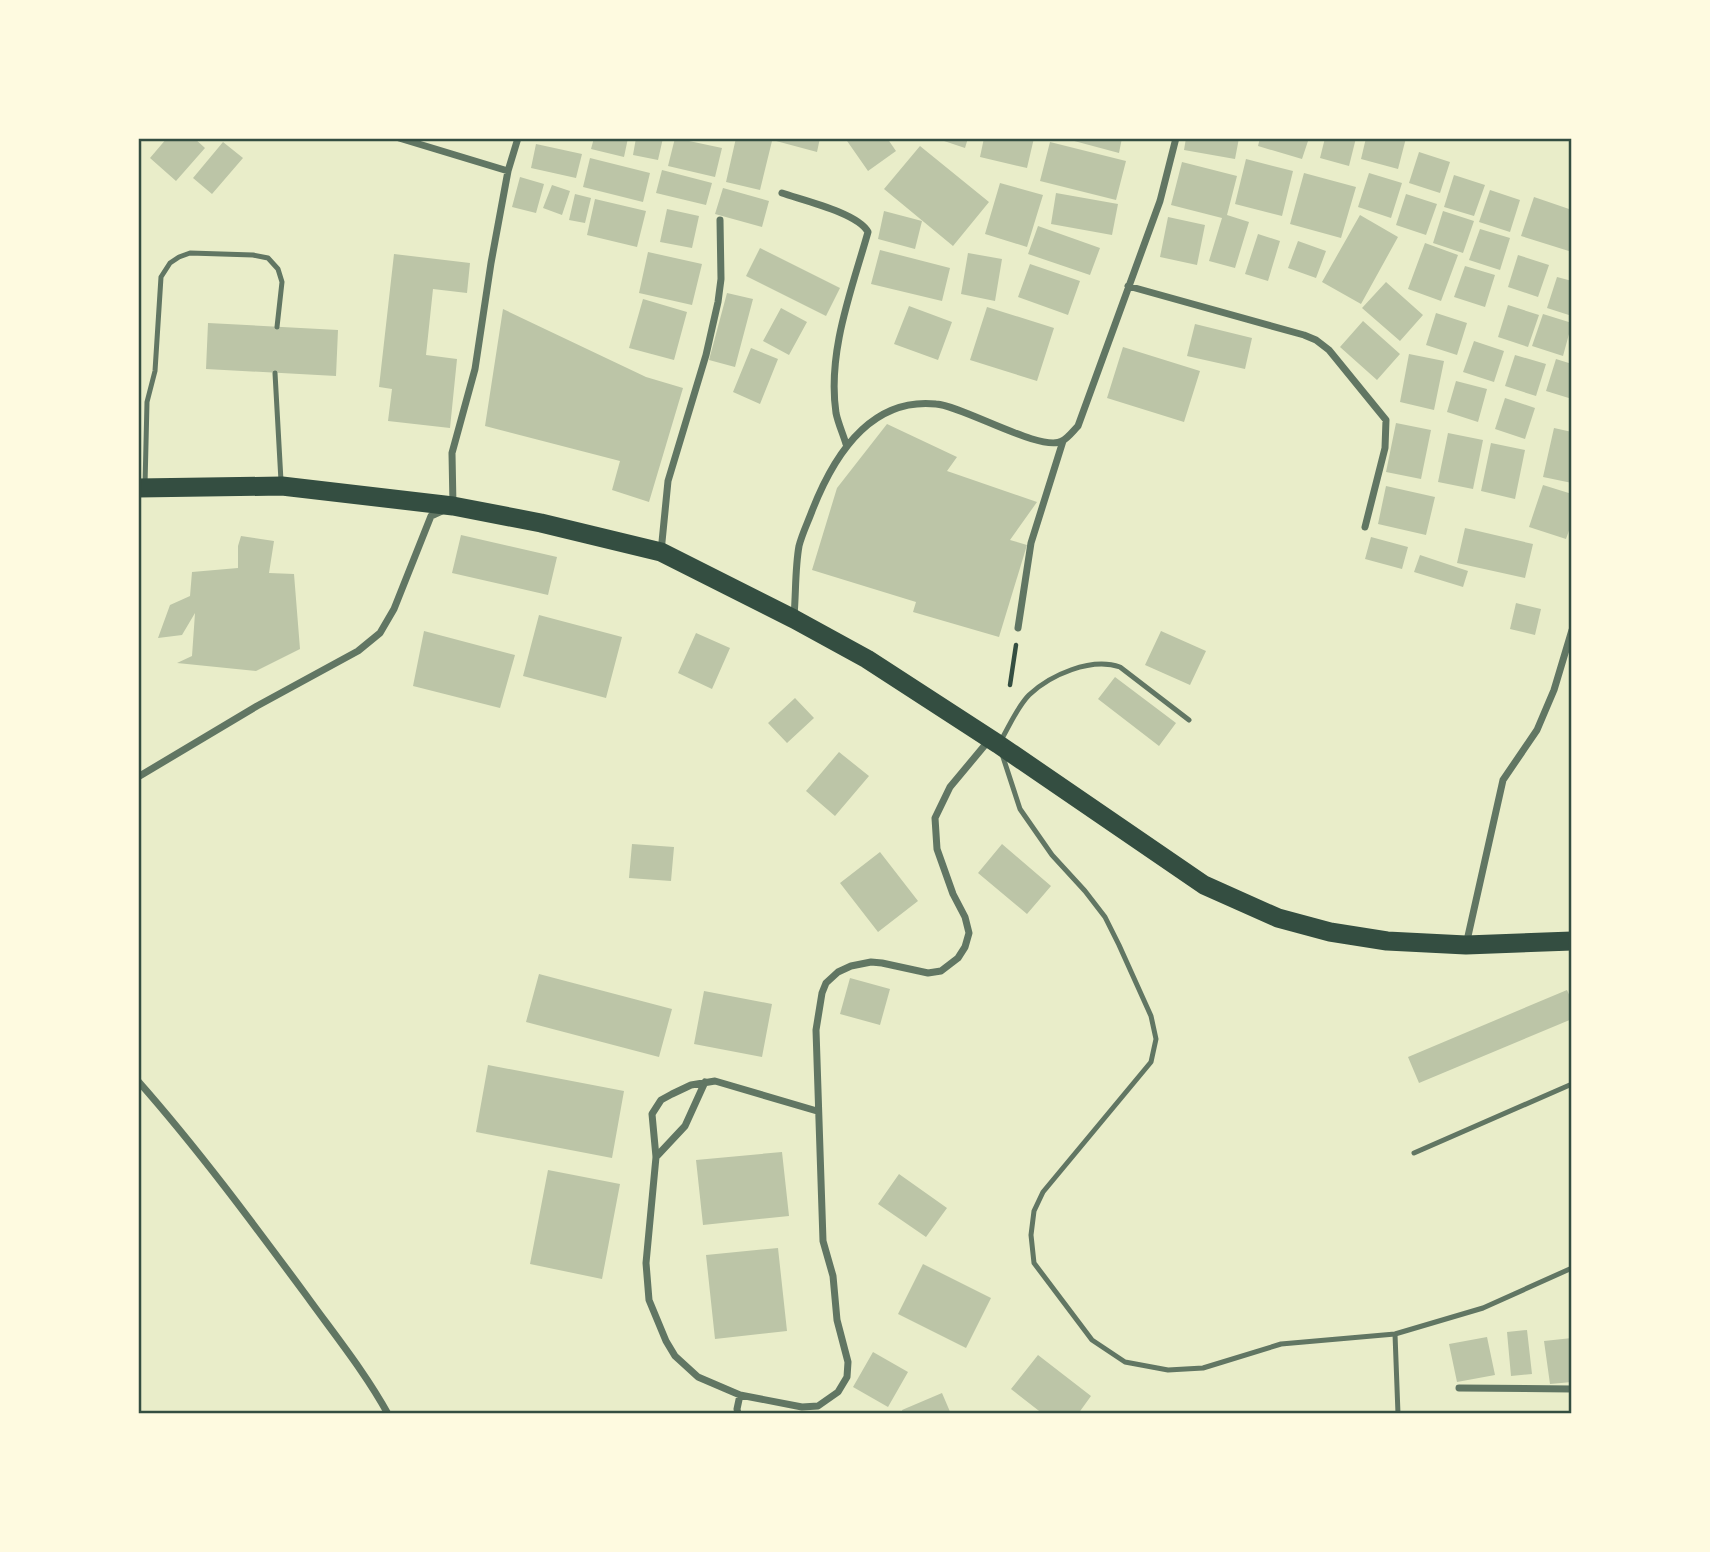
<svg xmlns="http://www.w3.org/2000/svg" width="1710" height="1552" font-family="'Exo 2',sans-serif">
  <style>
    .building { fill: #bcc5a7 }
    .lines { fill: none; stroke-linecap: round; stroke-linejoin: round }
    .path { stroke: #344e41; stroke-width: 4.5 }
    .service { stroke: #617663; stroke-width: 5 }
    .minor { stroke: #617663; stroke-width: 7 }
    .trunk { stroke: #344e41; stroke-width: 19 }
    .neatline { fill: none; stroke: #344e41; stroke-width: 2.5 }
  </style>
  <rect width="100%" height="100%" fill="#e9edc9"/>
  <!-- building -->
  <path class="building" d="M 167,138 L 194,138 L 205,148 L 176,181 L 150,158 Z
    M 594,138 L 628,138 L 624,157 L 591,149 Z
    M 636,138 L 663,138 L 658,160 L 633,155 Z
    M 675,138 L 722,148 L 715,177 L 668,166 Z
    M 736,138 L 759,138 L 772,141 L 760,190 L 726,182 Z
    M 777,138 L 820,138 L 817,152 L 776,141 Z
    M 845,138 L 887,138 L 896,151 L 868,171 Z
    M 935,138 L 968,138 L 965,148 Z
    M 984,138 L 1034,138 L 1027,168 L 980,157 Z
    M 1063,138 L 1122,138 L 1119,153 Z
    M 1186,138 L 1239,138 L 1235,159 L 1184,150 Z
    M 1260,138 L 1309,138 L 1302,159 L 1258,146 Z
    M 1325,138 L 1356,138 L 1349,166 L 1320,158 Z
    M 1366,138 L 1406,138 L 1398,169 L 1361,159 Z
    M 223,142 L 243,158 L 212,194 L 193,178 Z
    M 1050,142 L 1126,161 L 1116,200 L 1040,181 Z
    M 536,144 L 582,154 L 576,178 L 531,168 Z
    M 920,146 L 989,202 L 953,246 L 884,189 Z
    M 1419,152 L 1450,162 L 1440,193 L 1409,183 Z
    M 590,158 L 650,173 L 643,202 L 583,187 Z
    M 1246,159 L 1293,171 L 1282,216 L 1235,204 Z
    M 1182,162 L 1237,176 L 1227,215 L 1249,222 L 1235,268 L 1209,261 L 1222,218 L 1171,205 Z
    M 662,170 L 712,183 L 706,205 L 656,193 Z
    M 1304,173 L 1356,187 L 1341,238 L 1290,224 Z
    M 1369,173 L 1402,183 L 1391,218 L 1358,207 Z
    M 1454,175 L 1485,185 L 1474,216 L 1444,207 Z
    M 520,177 L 544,184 L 536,213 L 512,207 Z
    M 1000,183 L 1043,195 L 1027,247 L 985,234 Z
    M 552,185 L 570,191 L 562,215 L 543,208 Z
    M 723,188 L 769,201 L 762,227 L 715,214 Z
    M 1490,190 L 1520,200 L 1510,232 L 1479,222 Z
    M 1056,193 L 1118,204 L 1112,235 L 1051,224 Z
    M 575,194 L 591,198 L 585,223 L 569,220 Z
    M 1406,194 L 1437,204 L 1426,235 L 1396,225 Z
    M 1534,197 L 1572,210 L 1572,252 L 1521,236 Z
    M 595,199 L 646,211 L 637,247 L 587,235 Z
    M 667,209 L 699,216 L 692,248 L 660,242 Z
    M 884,211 L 922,221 L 915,249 L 878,239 Z
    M 1443,211 L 1474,221 L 1463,253 L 1433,243 Z
    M 1360,215 L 1398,237 L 1361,304 L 1322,282 Z
    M 1168,217 L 1205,225 L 1197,265 L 1160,257 Z
    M 1038,226 L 1100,248 L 1090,275 L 1028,254 Z
    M 1480,229 L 1510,238 L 1500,270 L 1469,260 Z
    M 1258,234 L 1280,241 L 1268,281 L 1245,274 Z
    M 1298,241 L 1326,251 L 1316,278 L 1288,268 Z
    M 1425,243 L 1458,255 L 1441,301 L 1408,289 Z
    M 760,248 L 840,288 L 826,316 L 746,276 Z
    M 880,250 L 950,268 L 942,301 L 871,284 Z
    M 648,252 L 702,264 L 692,305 L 639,293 Z
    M 968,253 L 1002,259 L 995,301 L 961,294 Z
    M 394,254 L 470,263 L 467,293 L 433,289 L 426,355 L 457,359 L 450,428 L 388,421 L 392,389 L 379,387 Z
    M 1518,255 L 1549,265 L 1538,297 L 1508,287 Z
    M 1030,264 L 1080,281 L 1068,315 L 1018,297 Z
    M 1465,266 L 1495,275 L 1485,307 L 1454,297 Z
    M 1557,277 L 1572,281 L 1572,316 L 1547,308 Z
    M 1386,282 L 1423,315 L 1400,341 L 1362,308 Z
    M 727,293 L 753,299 L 735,367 L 709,360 Z
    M 643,299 L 687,312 L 674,360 L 629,348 Z
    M 1508,305 L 1539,315 L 1528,347 L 1498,337 Z
    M 909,306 L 952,322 L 938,360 L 894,344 Z
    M 987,307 L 1054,328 L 1037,381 L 970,360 Z
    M 781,308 L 807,322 L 789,355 L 763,341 Z
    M 503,309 L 646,377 L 683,388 L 649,502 L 612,490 L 620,461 L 485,426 Z
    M 1436,313 L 1467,323 L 1457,355 L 1426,345 Z
    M 1543,314 L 1572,323 L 1563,356 L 1532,346 Z
    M 1363,321 L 1400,354 L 1377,380 L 1340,347 Z
    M 208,323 L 338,330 L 336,376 L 206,369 Z
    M 1195,324 L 1252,338 L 1245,369 L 1187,356 Z
    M 1474,341 L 1504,351 L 1494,382 L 1463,372 Z
    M 1123,347 L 1200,371 L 1184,422 L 1107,398 Z
    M 751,348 L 778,359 L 760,404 L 733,392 Z
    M 1409,354 L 1444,361 L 1434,410 L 1400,402 Z
    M 1515,355 L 1546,364 L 1536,396 L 1505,386 Z
    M 1556,359 L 1572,364 L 1572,399 L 1546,391 Z
    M 1456,381 L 1487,389 L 1478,422 L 1447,412 Z
    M 1505,398 L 1535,408 L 1525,439 L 1495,429 Z
    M 1396,423 L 1431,430 L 1421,479 L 1386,472 Z
    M 887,424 L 957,457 L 947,471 L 1037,502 L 1010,540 L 1027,545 L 999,637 L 913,612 L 916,602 L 812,570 L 837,488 Z
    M 1554,428 L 1572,432 L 1572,483 L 1543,477 Z
    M 1448,433 L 1483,440 L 1473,489 L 1438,482 Z
    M 1491,443 L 1525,450 L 1515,499 L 1481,491 Z
    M 1543,485 L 1572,494 L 1572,522 L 1566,539 L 1529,527 Z
    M 1386,486 L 1435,497 L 1426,535 L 1378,524 Z
    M 1465,528 L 1533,544 L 1525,578 L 1457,563 Z
    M 461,535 L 557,557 L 548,595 L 452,573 Z
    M 241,536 L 274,541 L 269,573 L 294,574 L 300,649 L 256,671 L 177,663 L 192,656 L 195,613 L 182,635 L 158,638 L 170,605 L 190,596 L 192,572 L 238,568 L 238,546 Z
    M 1371,537 L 1408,547 L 1402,569 L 1365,559 Z
    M 1420,555 L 1468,571 L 1463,587 L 1414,572 Z
    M 1516,603 L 1541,609 L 1535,635 L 1510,629 Z
    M 539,615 L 622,637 L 606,698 L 523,676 Z
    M 424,631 L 515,655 L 500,708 L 413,686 Z
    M 1161,631 L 1206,651 L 1190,685 L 1145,665 Z
    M 696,633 L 730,648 L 712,689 L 678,673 Z
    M 1115,677 L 1176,723 L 1159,746 L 1098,699 Z
    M 795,698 L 814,718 L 787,743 L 768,723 Z
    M 839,752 L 869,776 L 835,816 L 806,791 Z
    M 632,844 L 674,847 L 671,881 L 629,878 Z
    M 1002,844 L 1051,886 L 1027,914 L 978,873 Z
    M 880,852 L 918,901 L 878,932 L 840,883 Z
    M 539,974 L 672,1009 L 659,1057 L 526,1022 Z
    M 850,978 L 890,989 L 880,1025 L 840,1014 Z
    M 1567,990 L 1572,1001 L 1572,1019 L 1419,1083 L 1408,1057 Z
    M 704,991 L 772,1004 L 762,1057 L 694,1044 Z
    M 488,1065 L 624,1091 L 612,1158 L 476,1132 Z
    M 782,1152 L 789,1216 L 703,1225 L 696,1160 Z
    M 548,1170 L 620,1184 L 602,1279 L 530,1264 Z
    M 899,1174 L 947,1208 L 926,1237 L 878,1204 Z
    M 778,1248 L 787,1331 L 715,1339 L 706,1255 Z
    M 923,1264 L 991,1298 L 966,1348 L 898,1314 Z
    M 1527,1330 L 1532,1374 L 1511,1376 L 1507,1332 Z
    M 1487,1337 L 1495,1375 L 1457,1382 L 1449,1344 Z
    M 1572,1338 L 1572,1382 L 1550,1384 L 1544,1341 Z
    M 873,1352 L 908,1372 L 888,1407 L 853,1387 Z
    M 1038,1355 L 1091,1396 L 1078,1414 L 1043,1414 L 1011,1389 Z
    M 942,1393 L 951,1414 L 903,1414 L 902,1410 Z"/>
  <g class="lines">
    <!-- path -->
    <path class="path" d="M 1010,685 L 1016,645"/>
    <!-- service -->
    <path class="service" d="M 275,373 L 281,481
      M 145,485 L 147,402 L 155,371 L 161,277 L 170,263 L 179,257 L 190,253 L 253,255 L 268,258 L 278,269 L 282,282 L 277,327
      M 1000,742 C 1009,727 1017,707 1029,695 C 1050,675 1091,657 1120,667 L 1189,720
      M 1002,754 L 1020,809 L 1052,855 L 1085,891 L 1105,917 L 1119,945 L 1151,1016 L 1156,1039 L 1151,1062 L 1043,1192 L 1034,1211 L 1031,1235 L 1034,1263 L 1092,1340 L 1125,1362 L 1168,1370 L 1203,1368 L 1281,1344 L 1395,1334 L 1483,1308 L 1572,1268
      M 1414,1153 L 1572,1084
      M 1395,1334 L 1398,1414"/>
    <!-- minor -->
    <path class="minor" d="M 399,138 L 508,171
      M 782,193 C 802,200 858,213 868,232 C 852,289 827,352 836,413 C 838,423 843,434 846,444
      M 1128,286 L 1304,335 L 1316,340 L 1329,350 L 1386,420 L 1385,448 L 1365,527
      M 453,506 L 452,453 L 475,369 L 491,263 L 508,171 L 518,138
      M 661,552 L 668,481 L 706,355 L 718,302 L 721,279 L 720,220
      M 794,616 C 796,593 795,568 799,546 C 802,534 808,522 812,511 C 833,457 869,397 936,404 C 963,406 1042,453 1062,441 C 1068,438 1073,431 1078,426 L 1160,201 L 1176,138
      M 1018,628 L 1031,543 L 1063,441
      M 138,777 L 257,706 L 358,651 L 380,633 L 394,609 L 431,516 L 442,511
      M 1466,945 L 1503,780 L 1537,730 L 1554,690 L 1572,630
      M 138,1081 C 198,1149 252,1222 306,1295 C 334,1334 365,1372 388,1414
      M 817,1111 L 715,1081 L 691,1085 L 672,1094 L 661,1100 L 652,1114 L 656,1157 L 646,1263 L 649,1300 L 666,1341 L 675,1356 L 698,1377 L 740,1395 L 802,1407 L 818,1406 L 838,1392 L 847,1377 L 848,1362 L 837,1320 L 833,1276 L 823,1241 L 816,1030 L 822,993 L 826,983 L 838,972 L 851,966 L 871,962 L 882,963 L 928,973 L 941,971 L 958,958 L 965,947 L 969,933 L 965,917 L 953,894 L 937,849 L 935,818 L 950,787 L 990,739
      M 656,1157 L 685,1126 L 705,1082
      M 1459,1388 L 1572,1389
      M 738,1414 L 737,1409 L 740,1395"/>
    <!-- trunk -->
    <path class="trunk" d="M 138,488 L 282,486 L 453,506 L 541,523 L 661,552 L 794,619 L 867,659 L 998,744 L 1204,885 L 1278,918 L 1330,932 L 1387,941 L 1466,945 L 1572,941"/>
  </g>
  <!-- border -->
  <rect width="1710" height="1552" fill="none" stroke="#fefae0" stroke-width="280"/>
  <rect x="140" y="140" width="1430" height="1272" class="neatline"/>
</svg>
